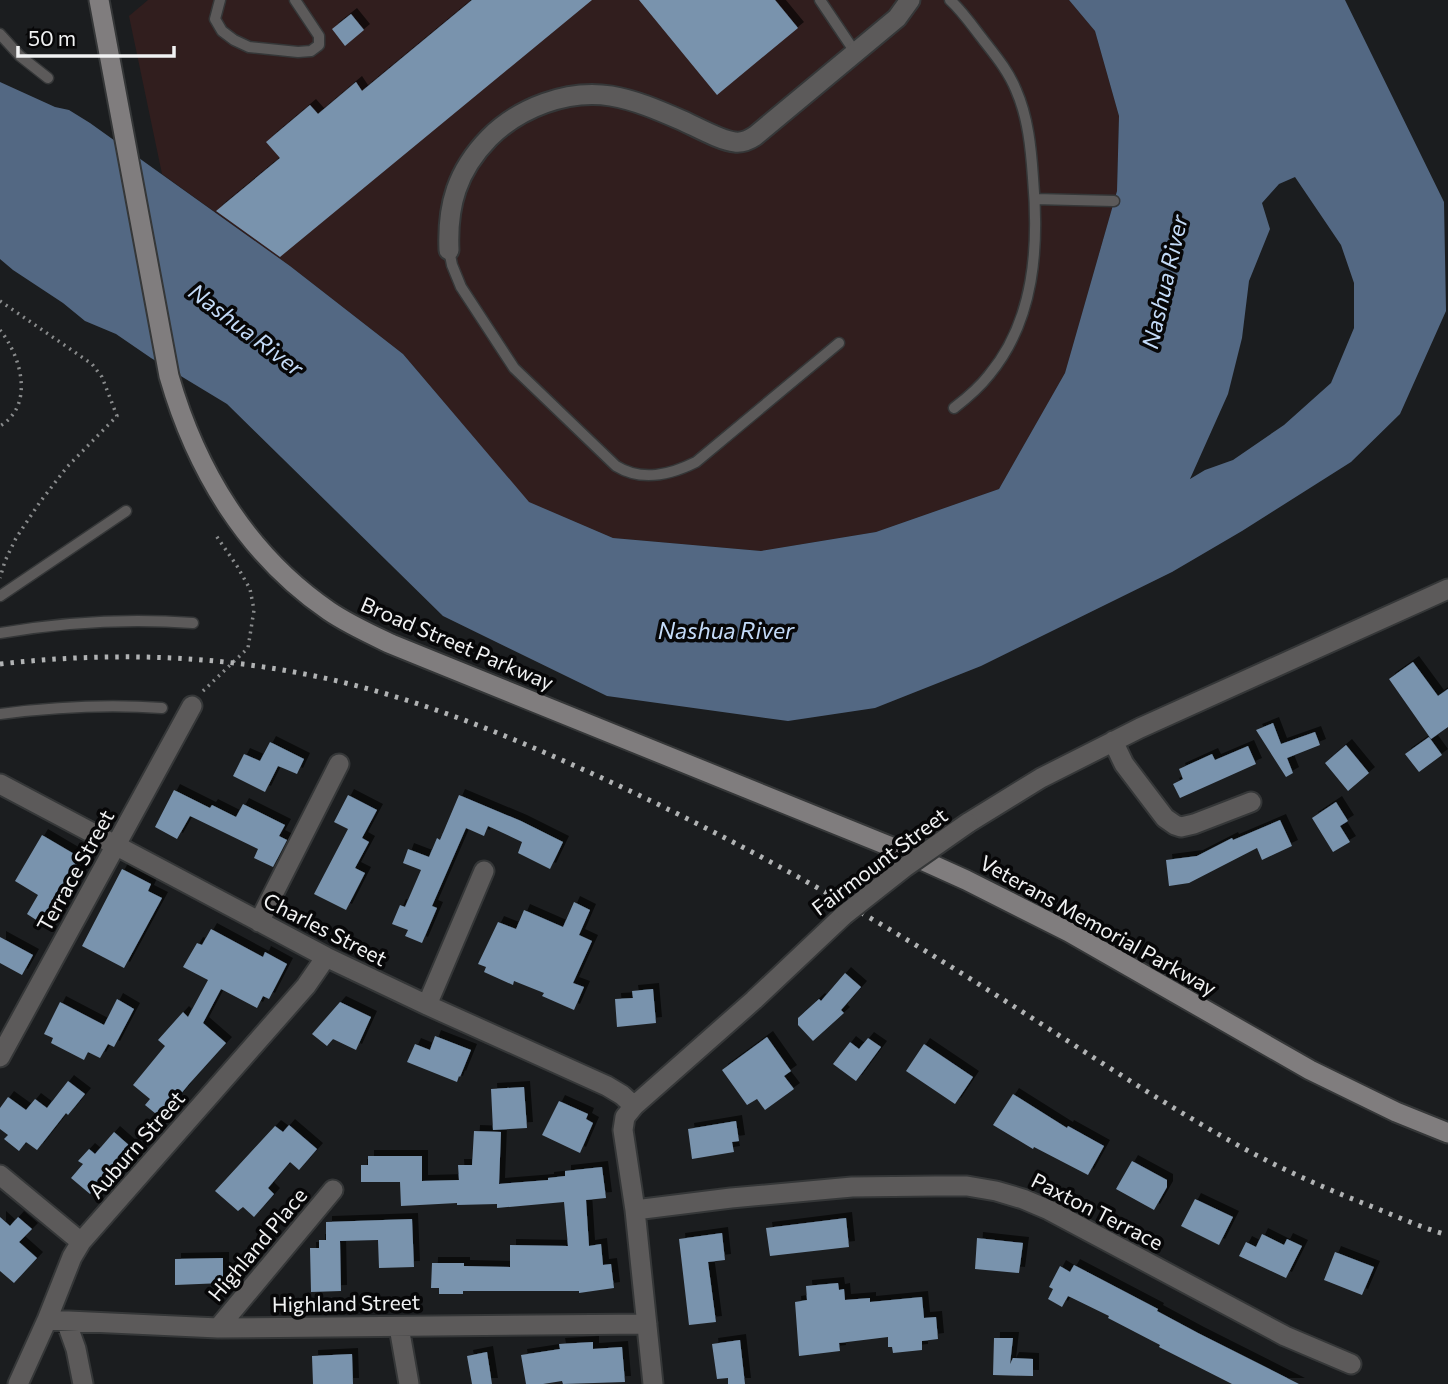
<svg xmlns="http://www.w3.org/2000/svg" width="1448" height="1384" font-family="Commissioner,sans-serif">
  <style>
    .commercial { fill: #311e1e }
    .water { fill: #536883; fill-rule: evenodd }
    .building { fill: #7993ad; filter: url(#shadow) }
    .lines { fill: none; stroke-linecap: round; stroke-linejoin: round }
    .service-casing { stroke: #353738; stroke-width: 13 }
    .minor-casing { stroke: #353738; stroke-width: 23 }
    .secondary-casing { stroke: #353738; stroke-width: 23 }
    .path { stroke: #898b8c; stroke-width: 3.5; stroke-dasharray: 2 5; stroke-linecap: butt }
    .service { stroke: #5c5a5a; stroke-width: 10 }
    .minor { stroke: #5c5a5a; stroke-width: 19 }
    .secondary { stroke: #807d7e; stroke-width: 19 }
    .rail { stroke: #b1b3b4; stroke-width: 5; stroke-dasharray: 3.5 7; stroke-linecap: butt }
    .minor-bridge-casing { stroke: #353738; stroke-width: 23; stroke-linecap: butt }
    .minor-bridge { stroke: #5c5a5a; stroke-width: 19 }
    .labels { text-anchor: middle; stroke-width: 7; stroke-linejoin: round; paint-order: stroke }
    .street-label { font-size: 21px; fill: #f1f2f3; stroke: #070708 }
    .water-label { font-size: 23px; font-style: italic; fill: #c4dbf8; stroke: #070708 }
  </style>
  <defs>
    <filter id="shadow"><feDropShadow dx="6" dy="-6" stdDeviation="0" flood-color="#0009"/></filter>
  </defs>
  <rect width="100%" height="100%" fill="#1b1d1f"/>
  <!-- commercial -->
  <path class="commercial" d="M 148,0 L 1069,0 L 1095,31 L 1119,116 L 1117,191 L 1065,373 L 999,489 L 876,532 L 761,551 L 613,538 L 528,502 L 403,354 L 290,266 L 162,174 L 129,16 Z"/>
  <!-- water -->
  <path class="water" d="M 1069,0 L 1345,0 L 1444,202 L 1446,311 L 1400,414 L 1351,462 L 1242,531 L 1172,572 L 981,666 L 875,708 L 788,721 L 607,696 L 443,616 L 227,404 L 151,358 L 116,334 L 85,321 L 63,303 L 13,270 L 0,259 L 0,82 L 55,107 L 69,110 L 90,123 L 290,266 L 403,354 L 529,502 L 613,538 L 761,551 L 876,532 L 999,489 L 1065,373 L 1117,191 L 1119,116 L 1095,31 ZM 1295,177 L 1341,245 L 1354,283 L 1354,328 L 1331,383 L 1284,425 L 1233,460 L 1205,470 L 1190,479 L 1228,394 L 1242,338 L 1249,281 L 1270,229 L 1262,203 L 1279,184 Z"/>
  <!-- building -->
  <path class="building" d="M 472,0 L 592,0 L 280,257 L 216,211 L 280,158 L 266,142 L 310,105 L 318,114 L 356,82 L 362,91 Z
    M 639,0 L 775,0 L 798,28 L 717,95 Z
    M 351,14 L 364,30 L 345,46 L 332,29 Z
    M 1413,662 L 1438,696 L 1448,689 L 1448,727 L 1431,739 L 1389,679 Z
    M 1273,723 L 1281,744 L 1315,732 L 1320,745 L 1287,758 L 1293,773 L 1286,777 L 1256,730 Z
    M 1429,737 L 1442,755 L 1419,772 L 1405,754 Z
    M 270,742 L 304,759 L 297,774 L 278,766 L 265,792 L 233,776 L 244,754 L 260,761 Z
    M 1346,745 L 1369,773 L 1348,791 L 1325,763 Z
    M 1248,746 L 1256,764 L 1180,798 L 1173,784 L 1183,779 L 1179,769 L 1212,754 L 1215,760 Z
    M 174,790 L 210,808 L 212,805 L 236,817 L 243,804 L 285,825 L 279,836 L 287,840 L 273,867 L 254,858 L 258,849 L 190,816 L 177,839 L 155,827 Z
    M 348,795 L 377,810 L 362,838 L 369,842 L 355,868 L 365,873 L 346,910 L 314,894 L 348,829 L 334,822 Z
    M 459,795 L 521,821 L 563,842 L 550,869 L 518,853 L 522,842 L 488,826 L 484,836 L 466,828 L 432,906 L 437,908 L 422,943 L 405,936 L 408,930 L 392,924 L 400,905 L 405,907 L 421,870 L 403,863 L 408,849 L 429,857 L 437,838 L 440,840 Z
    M 1336,802 L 1348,821 L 1340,826 L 1350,842 L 1333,852 L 1312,818 Z
    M 1280,820 L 1292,846 L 1262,860 L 1257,848 L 1189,883 L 1169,886 L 1166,860 L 1197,856 L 1232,838 L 1233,840 Z
    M 42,835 L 81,858 L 65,884 L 71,887 L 47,927 L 27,914 L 38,895 L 15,881 Z
    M 122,869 L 151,884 L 148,891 L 162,898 L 124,968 L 82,946 Z
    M 574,902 L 590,910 L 579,935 L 592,941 L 573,983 L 584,987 L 574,1010 L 542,996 L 544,993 L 514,981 L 513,985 L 484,972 L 486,967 L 478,964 L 498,922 L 516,929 L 524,910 L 563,927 Z
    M 211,929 L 263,957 L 265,952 L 287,964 L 269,999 L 263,996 L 257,1008 L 221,989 L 203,1023 L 226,1043 L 189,1084 L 161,1118 L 145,1105 L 150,1099 L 133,1085 L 165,1046 L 158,1040 L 183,1012 L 188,1017 L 208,980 L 183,967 L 197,943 L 202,945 Z
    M 0,937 L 33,955 L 22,975 L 0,963 Z
    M 845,973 L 861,987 L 841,1010 L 844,1013 L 813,1041 L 798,1025 L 798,1018 L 819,999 L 821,1001 Z
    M 653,989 L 656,1023 L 617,1027 L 615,999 L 633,998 L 632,991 Z
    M 117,999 L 134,1009 L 114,1047 L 108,1044 L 100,1058 L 88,1052 L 84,1060 L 51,1043 L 53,1038 L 44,1034 L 60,1002 L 104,1025 Z
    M 340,1002 L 371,1017 L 356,1050 L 333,1039 L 327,1046 L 312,1034 Z
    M 435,1036 L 471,1050 L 460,1077 L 459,1076 L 457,1082 L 407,1062 L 415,1044 L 430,1050 Z
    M 767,1037 L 791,1071 L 784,1076 L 794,1089 L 765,1110 L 757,1099 L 747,1105 L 722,1070 Z
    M 868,1038 L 881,1047 L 856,1081 L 833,1064 L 850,1042 L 859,1049 Z
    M 924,1044 L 973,1077 L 955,1104 L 906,1071 Z
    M 68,1081 L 85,1094 L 68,1115 L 66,1113 L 37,1150 L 26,1142 L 19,1151 L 4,1139 L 8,1135 L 0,1129 L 0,1108 L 8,1097 L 26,1110 L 35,1099 L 47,1108 Z
    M 524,1087 L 527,1128 L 493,1130 L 491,1089 Z
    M 1013,1094 L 1067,1128 L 1068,1126 L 1104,1146 L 1088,1175 L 1034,1147 L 1033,1149 L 993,1125 Z
    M 559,1101 L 588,1114 L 586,1119 L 593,1123 L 580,1153 L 542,1135 Z
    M 736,1121 L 739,1141 L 732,1142 L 734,1152 L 692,1159 L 688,1129 Z
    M 289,1125 L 317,1149 L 299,1170 L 290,1162 L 268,1188 L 274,1194 L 254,1217 L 243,1207 L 238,1211 L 215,1191 L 275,1126 L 283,1132 Z
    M 474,1131 L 501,1132 L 499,1184 L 548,1180 L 548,1178 L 565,1176 L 565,1171 L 602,1167 L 606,1198 L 586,1200 L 589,1246 L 601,1244 L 603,1265 L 611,1264 L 614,1288 L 579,1293 L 579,1291 L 463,1291 L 463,1294 L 439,1294 L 439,1288 L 431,1288 L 432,1263 L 464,1263 L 464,1266 L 510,1267 L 510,1245 L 568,1246 L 564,1202 L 497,1208 L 497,1204 L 457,1205 L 457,1203 L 401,1206 L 400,1182 L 361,1182 L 361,1165 L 368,1165 L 368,1156 L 422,1156 L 422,1181 L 459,1180 L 458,1165 L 472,1165 Z
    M 114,1132 L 131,1147 L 117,1163 L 121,1166 L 105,1184 L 102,1181 L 90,1194 L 71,1178 L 83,1164 L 78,1161 L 89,1149 L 95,1154 Z
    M 1132,1161 L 1167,1180 L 1167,1187 L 1154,1210 L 1116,1189 Z
    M 1195,1199 L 1233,1217 L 1219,1245 L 1181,1226 Z
    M 0,1217 L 10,1226 L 18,1217 L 32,1229 L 19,1242 L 37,1258 L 14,1283 L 0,1271 Z
    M 846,1218 L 849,1247 L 770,1256 L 766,1228 Z
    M 412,1219 L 414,1267 L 379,1268 L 378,1240 L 340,1241 L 341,1291 L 311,1292 L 310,1248 L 319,1248 L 319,1240 L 326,1240 L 326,1222 Z
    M 722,1233 L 725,1260 L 708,1262 L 716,1322 L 689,1325 L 679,1239 Z
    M 1262,1234 L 1284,1245 L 1287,1239 L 1302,1246 L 1286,1278 L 1239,1256 L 1246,1242 L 1256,1247 Z
    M 977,1238 L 1023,1243 L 1019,1273 L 975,1269 Z
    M 1335,1252 L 1374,1267 L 1362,1295 L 1324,1280 Z
    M 223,1258 L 223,1283 L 175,1285 L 175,1259 Z
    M 1074,1265 L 1158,1309 L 1157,1311 L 1198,1333 L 1299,1384 L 1232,1384 L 1159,1347 L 1160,1345 L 1108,1318 L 1109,1316 L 1068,1296 L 1062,1307 L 1048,1299 L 1053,1289 L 1049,1287 L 1060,1266 L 1070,1272 Z
    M 838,1283 L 839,1290 L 844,1289 L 845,1300 L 870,1298 L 870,1302 L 922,1297 L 924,1318 L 936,1317 L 938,1339 L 922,1341 L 922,1350 L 893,1353 L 892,1347 L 888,1347 L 888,1337 L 839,1343 L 840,1351 L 799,1356 L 795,1302 L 807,1300 L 806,1286 Z
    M 994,1338 L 1013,1338 L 1010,1364 L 1013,1358 L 1033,1359 L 1033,1376 L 993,1375 Z
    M 740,1340 L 745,1384 L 728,1384 L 728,1378 L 717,1379 L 712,1344 Z
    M 593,1342 L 593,1349 L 622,1347 L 625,1382 L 563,1384 L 562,1381 L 543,1384 L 526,1384 L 521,1355 L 560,1349 L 559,1344 Z
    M 487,1352 L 492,1384 L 472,1384 L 467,1356 Z
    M 352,1354 L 353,1384 L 313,1384 L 312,1356 Z"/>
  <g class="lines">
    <defs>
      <path id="service" d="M 220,0 L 215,19 L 222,31 L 234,40 L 249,47 L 298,52 L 311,51 L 319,45 L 319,36 L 295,0
        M 820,0 L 855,52
        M 950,0 C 962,11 971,24 981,37 C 994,54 1008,70 1016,90 C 1028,117 1031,148 1033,178 C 1039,246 1035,320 989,375 C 979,388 967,398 954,408
        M 0,34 L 20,56 L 48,78
        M 1035,199 L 1114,201
        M 449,250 L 452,265 L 461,287 L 514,368 L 616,466 C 642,482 670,475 696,462 L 839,343
        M 0,596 L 126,511
        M 0,633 C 64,622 128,618 193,623
        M 0,714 C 54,707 107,704 162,708"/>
      <path id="minor" d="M 449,250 C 447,205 457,171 489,138 C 519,108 567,89 611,96 C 635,100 658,110 681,120 C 695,126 721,141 735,142 C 743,143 749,140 755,136 L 897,18 L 910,0
        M 1113,741 L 1124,764 L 1165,818 L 1175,825 L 1181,827 L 1194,824 L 1251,802
        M 0,784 L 326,957 L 427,1005 L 607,1086 L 622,1095 L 634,1106
        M 968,823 L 1041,778 L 1140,728 L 1448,589
        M 259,922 L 339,764
        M 427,1005 L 484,871
        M 0,1057 L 192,706
        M 0,1175 L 81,1242
        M 635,1210 L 731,1198 L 852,1187 L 935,1186 L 967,1186 L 996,1191 L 1023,1199 L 1049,1210 L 1285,1336 L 1351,1364
        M 47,1320 L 218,1328 L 647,1324
        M 66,1321 L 76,1349 L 83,1384
        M 399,1327 L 409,1384
        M 218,1328 L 333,1190
        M 18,1384 L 47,1320 L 72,1257 L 81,1242 L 306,986 L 326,957
        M 653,1384 L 635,1210 L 623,1130 L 625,1117 L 634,1106 L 754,1000 L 844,915"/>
      <path id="secondary" d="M 99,0 L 169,376 C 196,470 247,555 329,611 C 348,624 370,634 391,644 L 904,852 L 966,880 L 1069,932 L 1310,1070 L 1396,1112 L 1448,1133"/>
    </defs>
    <!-- service casing -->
    <use href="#service" class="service-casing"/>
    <!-- minor casing -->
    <use href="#minor" class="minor-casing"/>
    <!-- secondary casing -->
    <use href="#secondary" class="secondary-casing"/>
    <!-- path -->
    <path class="path" d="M 0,301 L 92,364 L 102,377 L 117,416 L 67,467 L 40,502 L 16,538 L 5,561 L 0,578
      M 0,330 C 21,356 35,405 0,426
      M 203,691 L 248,648 L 254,610 L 250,589 L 237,566 L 215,534"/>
    <!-- service -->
    <use href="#service" class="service"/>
    <!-- minor -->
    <use href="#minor" class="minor"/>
    <!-- secondary -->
    <use href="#secondary" class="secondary"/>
    <!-- rail -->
    <path class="rail" d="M 0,664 C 98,653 197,654 294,672 C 401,691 503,733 602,778 C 740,841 871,915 999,997 C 1080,1048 1159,1102 1243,1148 C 1285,1171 1329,1190 1373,1207 C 1398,1217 1422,1228 1448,1235"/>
    <defs>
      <path id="minor-bridge" d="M 844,915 L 905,867 L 968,823"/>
    </defs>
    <!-- minor-bridge casing -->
    <use href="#minor-bridge" class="minor-bridge-casing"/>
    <!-- minor-bridge -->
    <use href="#minor-bridge" class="minor-bridge"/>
  </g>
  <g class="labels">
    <!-- street labels -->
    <g class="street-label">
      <text transform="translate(457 644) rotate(23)" y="7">Broad Street Parkway</text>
      <text transform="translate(880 862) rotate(-37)" y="7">Fairmount Street</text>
      <text transform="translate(76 871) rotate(-61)" y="7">Terrace Street</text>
      <text transform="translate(1098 926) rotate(29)" y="7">Veterans Memorial Parkway</text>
      <text transform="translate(325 930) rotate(27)" y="7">Charles Street</text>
      <text transform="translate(137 1145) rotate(-49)" y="7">Auburn Street</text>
      <text transform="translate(1097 1212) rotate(27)" y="7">Paxton Terrace</text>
      <text transform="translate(258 1245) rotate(-50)" y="7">Highland Place</text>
      <text transform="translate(346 1304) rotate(-1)" y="7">Highland Street</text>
    </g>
    <!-- water labels -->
    <g class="water-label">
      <text transform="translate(1165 282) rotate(-77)" y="8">Nashua River</text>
      <text transform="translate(246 330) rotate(37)" y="8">Nashua River</text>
      <text x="726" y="639">Nashua River</text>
    </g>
  </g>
  <!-- scale -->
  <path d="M18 46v10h156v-10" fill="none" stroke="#f1f2f3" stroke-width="3.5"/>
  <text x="28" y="46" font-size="21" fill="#f1f2f3" stroke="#070708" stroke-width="5" paint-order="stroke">50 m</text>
</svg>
